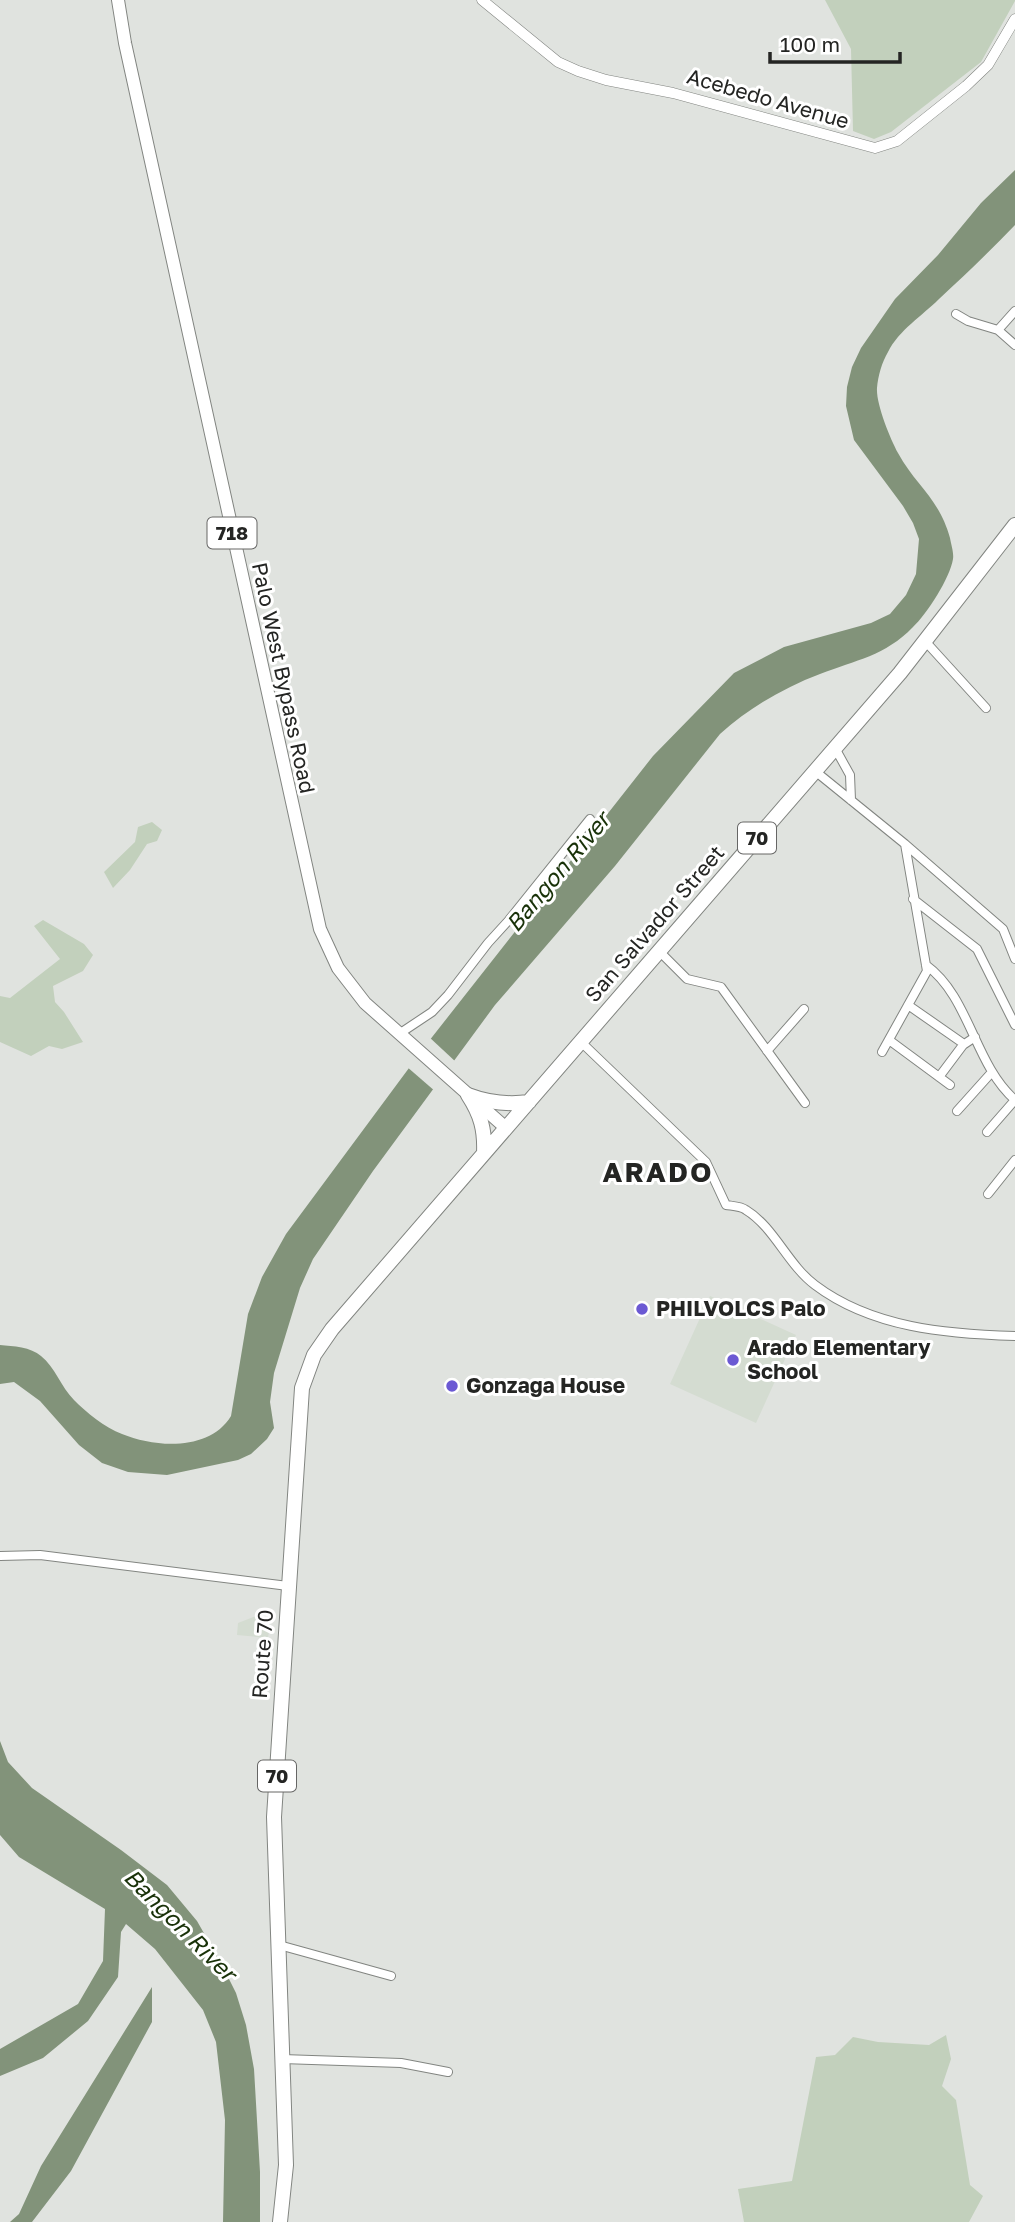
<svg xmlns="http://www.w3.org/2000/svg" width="1015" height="2222" font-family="'Golos Text',sans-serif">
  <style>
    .built { fill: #d4dcd1 }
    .green { fill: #c2d0bc }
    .water { fill: #82937a }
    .pier { fill: #e0e3df }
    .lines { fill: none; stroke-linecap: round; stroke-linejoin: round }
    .minor-casing { stroke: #828581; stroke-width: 10 }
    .tertiary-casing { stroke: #828581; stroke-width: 11 }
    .primary-casing { stroke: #828581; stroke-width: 14 }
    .trunk-casing { stroke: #828581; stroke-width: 16 }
    .minor { stroke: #fff; stroke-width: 8 }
    .tertiary { stroke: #fff; stroke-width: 10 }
    .primary { stroke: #fff; stroke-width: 12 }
    .trunk { stroke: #fff; stroke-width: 14 }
    .poi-dot { fill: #6b59d3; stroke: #fff; stroke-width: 2.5 }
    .labels { text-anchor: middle; stroke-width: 6; stroke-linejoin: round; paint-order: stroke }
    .shield { fill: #fff; stroke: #666665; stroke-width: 2 }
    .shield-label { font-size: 19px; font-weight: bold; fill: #242523 }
    .street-label { font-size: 21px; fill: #242523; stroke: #fff }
    .poi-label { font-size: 21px; font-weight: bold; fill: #242523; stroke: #fff; text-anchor: start }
    .water-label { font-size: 23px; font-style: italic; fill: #183108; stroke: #fff }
    .district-label { font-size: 28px; font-weight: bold; letter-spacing: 2px; fill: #242523; stroke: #fff }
  </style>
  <rect width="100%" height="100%" fill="#e0e3df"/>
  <!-- built -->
  <path class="built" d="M 710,1296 L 796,1335 L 756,1423 L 670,1384 Z
    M 272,1610 L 268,1638 L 237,1635 L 238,1623 Z"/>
  <!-- green -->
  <path class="green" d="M 825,0 L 1015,0 L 1015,1 L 981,62 L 891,132 L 874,139 L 853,131 L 851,49 Z
    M 152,822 L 162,830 L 157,841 L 147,844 L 130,870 L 113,888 L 104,872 L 135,842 L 138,827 Z
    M 43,920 L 84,944 L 93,955 L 83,971 L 53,986 L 55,1002 L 64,1012 L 83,1042 L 62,1049 L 49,1046 L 31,1056 L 0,1042 L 0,996 L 10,998 L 60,959 L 34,926 Z
    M 946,2035 L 951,2059 L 942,2086 L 956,2100 L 970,2185 L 983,2196 L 969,2222 L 744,2222 L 738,2189 L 792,2181 L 816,2057 L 835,2055 L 853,2037 L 878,2042 L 929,2045 Z"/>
  <!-- water -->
  <path class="water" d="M 1015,170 L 1015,225 C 990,251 965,275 939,299 C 922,316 899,330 888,352 C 882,362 878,376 877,388 C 876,404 890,438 898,453 C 916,486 939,498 950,538 C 951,544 954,553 953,559 C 950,578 927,614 913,627 C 885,656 856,660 820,674 C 783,688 749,708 720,734 L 615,866 L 495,1005 L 373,1171 L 313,1259 L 300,1288 L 274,1373 L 270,1402 L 274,1428 L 267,1439 L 251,1454 L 238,1460 L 167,1475 L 128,1472 L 102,1463 L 79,1445 L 40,1401 L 14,1382 L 0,1384 L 0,1345 C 13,1346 31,1347 41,1356 C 55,1367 61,1387 74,1400 C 86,1412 105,1428 122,1434 C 156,1448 210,1451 231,1416 L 248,1314 L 262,1277 L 286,1234 L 429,1041 L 653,756 L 734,673 L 784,647 L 871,623 L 890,614 L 906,595 L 916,574 L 919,539 L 913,523 L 903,506 L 854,440 L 846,406 L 847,387 L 852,367 L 861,348 L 895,299 L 938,255 L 981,203 Z
    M 0,1741 L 8,1762 L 32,1788 L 121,1850 L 167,1885 L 197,1921 L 221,1963 L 236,1993 L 246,2025 L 254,2069 L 260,2172 L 260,2222 L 223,2222 L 225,2120 L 216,2042 L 203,2010 L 155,1949 L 126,1924 L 121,1932 L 118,1977 L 88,2021 L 43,2058 L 0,2076 L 0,2049 L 78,2004 L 103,1961 L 105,1909 L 19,1857 L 0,1835 Z
    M 152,1987 L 152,2022 L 71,2171 L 32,2222 L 10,2222 L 19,2214 L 41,2166 Z"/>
  <!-- pier -->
  <path class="pier" d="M 428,1036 L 457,1063 L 436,1092 L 406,1066 Z"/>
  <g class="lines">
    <defs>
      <path id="minor" d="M 956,314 L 968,321 L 998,330 L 1015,345
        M 998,330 L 1015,311
        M 925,641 L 986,708
        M 835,748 L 850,775 L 851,800
        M 815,771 L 905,844 L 927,971 L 882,1052
        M 905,844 L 1003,929 L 1015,959
        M 913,899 L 977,949 L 1015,1025
        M 659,951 L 687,979 L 721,987 L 805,1103
        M 926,965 C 970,997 974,1064 1015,1100
        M 908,1005 L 964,1044
        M 399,1034 L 432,1012 L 448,995 L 488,943 L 509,920 L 590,819
        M 889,1040 L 950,1085
        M 581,1042 L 706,1162 L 726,1205 C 732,1206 741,1206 746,1210 C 774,1227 788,1265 815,1285 C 872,1328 947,1334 1015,1336
        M 767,1051 L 804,1009
        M 939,1077 L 963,1045 L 975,1037
        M 957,1111 L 992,1072
        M 987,1132 L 1015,1100
        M 988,1194 L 1015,1160
        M 0,1556 L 40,1555 L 288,1586
        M 279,1945 L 391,1976
        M 282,2059 L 401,2063 L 448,2072"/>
      <path id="tertiary" d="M 482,0 L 558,62 L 578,71 L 606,80 L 673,93 L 875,148 L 897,141 L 966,86 L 988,65 L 1015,19"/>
      <path id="primary" d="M 118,0 L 125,43 L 320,929 L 338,968 L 365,1003 L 506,1128"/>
      <path id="trunk" d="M 468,1095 C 489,1103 507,1105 529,1102
        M 468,1095 C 481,1115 485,1130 484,1153
        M 280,2222 L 286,2165 L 274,1817 L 302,1388 L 314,1355 L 332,1329 L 900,673 L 1015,525"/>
    </defs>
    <!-- minor casing -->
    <use href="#minor" class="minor-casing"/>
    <!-- tertiary casing -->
    <use href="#tertiary" class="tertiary-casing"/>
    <!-- primary casing -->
    <use href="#primary" class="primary-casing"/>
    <!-- trunk casing -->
    <use href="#trunk" class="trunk-casing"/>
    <!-- minor -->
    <use href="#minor" class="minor"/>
    <!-- tertiary -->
    <use href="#tertiary" class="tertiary"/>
    <!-- primary -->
    <use href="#primary" class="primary"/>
    <!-- trunk -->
    <use href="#trunk" class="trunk"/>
  </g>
  <!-- markers -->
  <g class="poi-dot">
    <circle cx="642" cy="1309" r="7"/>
    <circle cx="733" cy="1360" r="7"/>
    <circle cx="452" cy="1386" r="7"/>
  </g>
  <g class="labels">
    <!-- shield labels -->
    <g class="shield">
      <rect x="207.5" y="517.5" width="49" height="31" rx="5"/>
      <rect x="738" y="822.5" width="38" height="31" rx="5"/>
      <rect x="258" y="1760.5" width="38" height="31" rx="5"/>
    </g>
    <g class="shield-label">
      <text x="232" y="540">718</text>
      <text x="757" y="845">70</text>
      <text x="277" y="1783">70</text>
    </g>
    <!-- street labels -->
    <g class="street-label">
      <text transform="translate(768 99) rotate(16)" y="7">Acebedo Avenue</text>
      <text transform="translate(283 678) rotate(78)" y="7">Palo West Bypass Road</text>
      <text transform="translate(655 924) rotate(-49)" y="7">San Salvador Street</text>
      <text transform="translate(263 1654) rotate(-86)" y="7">Route 70</text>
    </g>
    <!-- poi labels -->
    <g class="poi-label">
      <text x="656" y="1316">PHILVOLCS Palo</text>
      <text x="747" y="1355">Arado Elementary<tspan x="747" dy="24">School</tspan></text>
      <text x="466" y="1393">Gonzaga House</text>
    </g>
    <!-- water labels -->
    <g class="water-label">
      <text transform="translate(558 872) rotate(-50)" y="8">Bangon River</text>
      <text transform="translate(180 1925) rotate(45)" y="8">Bangon River</text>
    </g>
    <!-- district labels -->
    <g class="district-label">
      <text x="658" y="1182">ARADO</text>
    </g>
  </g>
  <!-- scale -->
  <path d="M770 52v10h130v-10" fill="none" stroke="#242523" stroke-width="3.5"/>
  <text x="780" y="52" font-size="21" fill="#242523" stroke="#ffffff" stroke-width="5" paint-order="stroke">100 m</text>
</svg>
